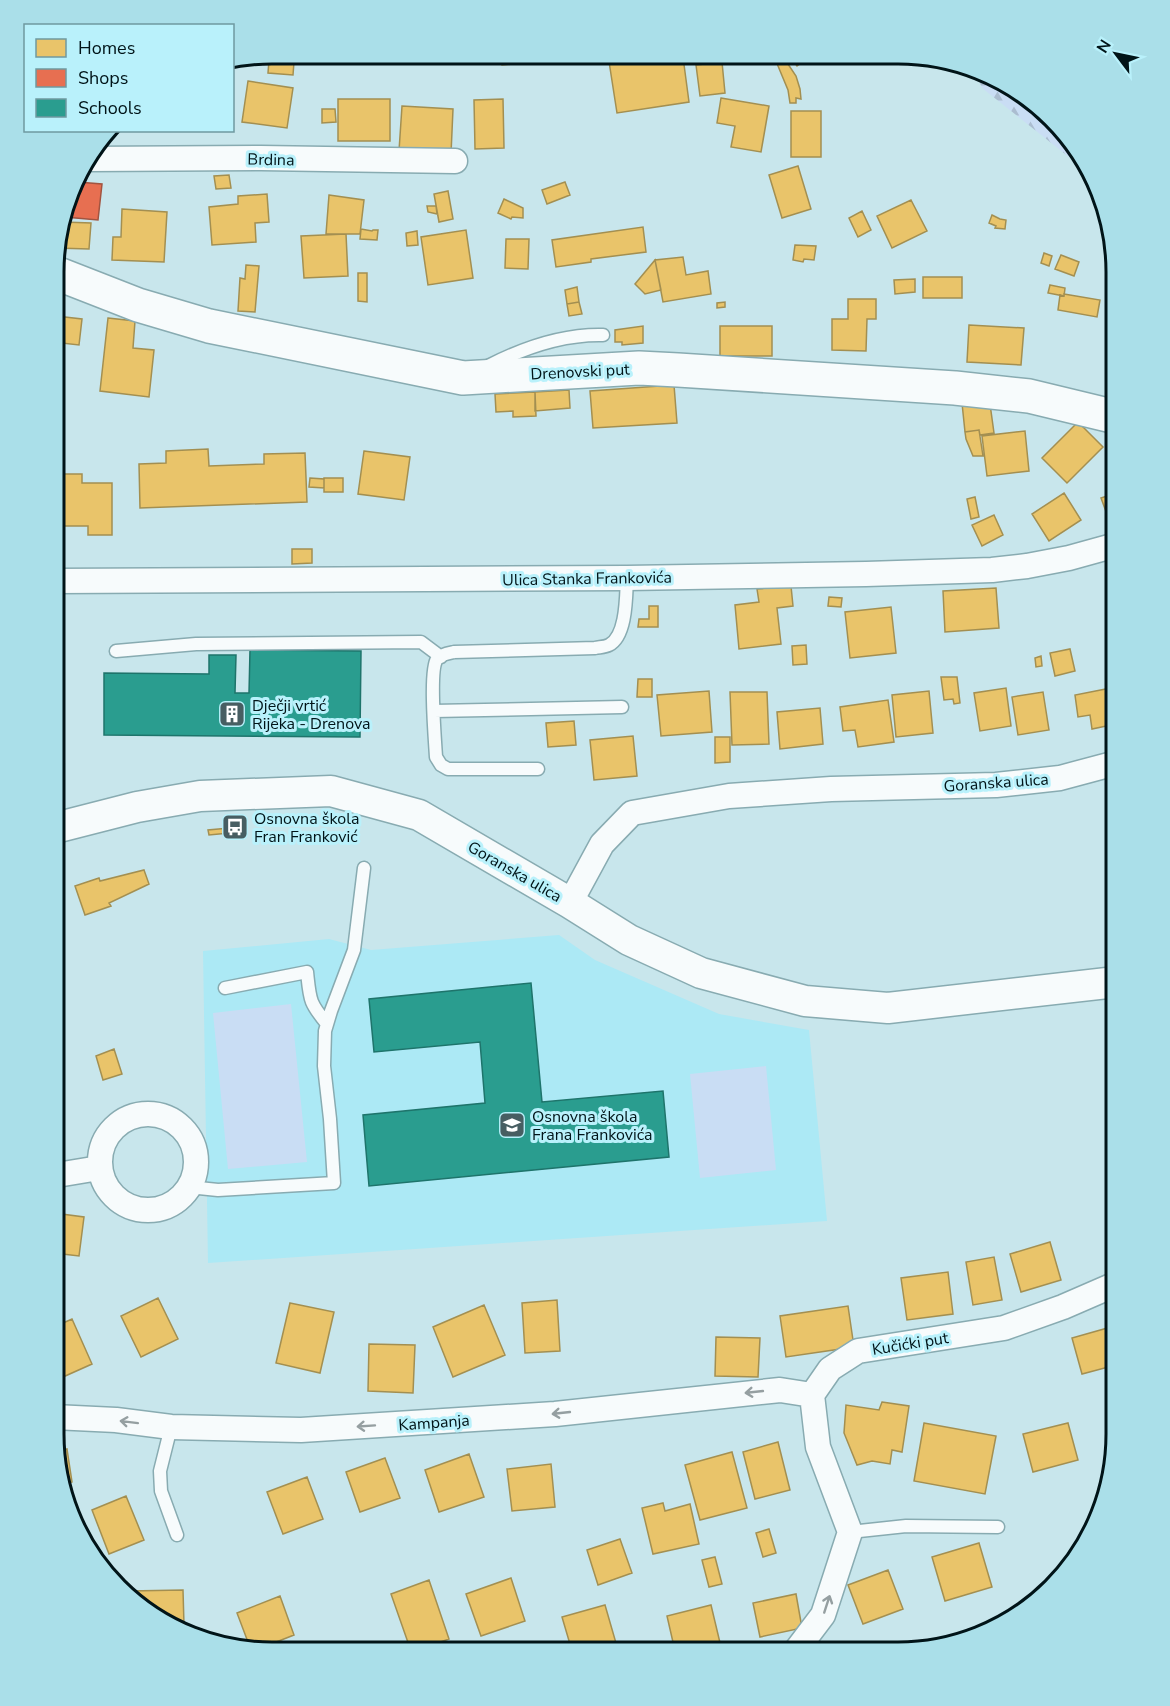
<svg xmlns="http://www.w3.org/2000/svg" width="1170" height="1706" font-family="'Nunito Sans',sans-serif">
  <style>
    .built { fill: #ace9f5 }
    .forest { fill: url(#forest-firs) }
    .pitch { fill: #c9ddf4 }
    .homes { fill: #e9c46a; stroke: #a38f51; stroke-width: 1.5 }
    .shops { fill: #e76f51; stroke: #a25440; stroke-width: 1.5 }
    .schools { fill: #2a9d8f; stroke: #1e746b; stroke-width: 1.5 }
    .lines { fill: none; stroke-linecap: round; stroke-linejoin: round }
    .service-casing { stroke: #88abb1; stroke-width: 15 }
    .minor-casing { stroke: #88abb1; stroke-width: 27 }
    .tertiary-casing { stroke: #88abb1; stroke-width: 33 }
    .secondary-casing { stroke: #88abb1; stroke-width: 36 }
    .service { stroke: #f7fbfc; stroke-width: 12 }
    .minor { stroke: #f7fbfc; stroke-width: 24 }
    .tertiary { stroke: #f7fbfc; stroke-width: 30 }
    .secondary { stroke: #f7fbfc; stroke-width: 33 }
    .oneway { stroke: #959fa1 }
    .labels { text-anchor: middle; stroke-width: 6; stroke-linejoin: round; paint-order: stroke }
    .street-label { font-size: 16px; fill: #011418; stroke: #b9f1fb }
    .poi-label { font-size: 16px; fill: #011418; stroke: #b9f1fb; text-anchor: start }
    .rim { fill: none; stroke: #011418; stroke-width: 3 }
  </style>
  <defs>
    <pattern id="forest-firs" width="22" height="20" patternUnits="userSpaceOnUse" patternTransform="scale(1.5)"><rect width="22" height="20" fill="#c9ddf4"/><path d="M5 1l3.5 6h-7zM16 11l3.5 6h-7z" fill="#abbdd0"/></pattern>
  </defs>
  <rect width="100%" height="100%" fill="#c8e6ec"/>
  <!-- built -->
  <path class="built" d="M 559,935 L 595,960 L 719,1014 L 809,1030 L 827,1221 L 208,1263 L 203,951 L 329,939 L 371,950 Z"/>
  <!-- forest -->
  <path class="forest" d="M 978,78 L 1031,99 L 1084,169 L 982,88 Z
    M 1112,253 L 1116,273 L 1116,288 L 1104,280 Z"/>
  <!-- pitch -->
  <path class="pitch" d="M 291,1004 L 307,1162 L 228,1169 L 213,1013 Z
    M 766,1066 L 776,1170 L 700,1178 L 690,1074 Z"/>
  <!-- homes -->
  <path class="homes" d="M 500,55 L 546,55 L 547,61 L 502,65 Z
    M 608,55 L 638,55 L 639,64 L 683,57 L 689,102 L 617,113 Z
    M 782,55 L 796,76 L 800,89 L 801,99 L 796,98 L 796,103 L 790,103 L 788,90 L 778,66 L 776,60 Z
    M 790,56 L 806,56 L 810,61 L 807,62 L 805,60 L 797,66 Z
    M 269,60 L 294,62 L 293,75 L 268,73 Z
    M 722,62 L 725,93 L 700,96 L 696,65 Z
    M 248,81 L 293,88 L 287,128 L 242,122 Z
    M 721,98 L 769,106 L 761,152 L 731,147 L 735,126 L 717,123 Z
    M 338,99 L 390,99 L 390,141 L 338,141 Z
    M 503,99 L 504,148 L 475,149 L 474,100 Z
    M 402,106 L 453,109 L 451,154 L 399,151 Z
    M 322,109 L 335,109 L 336,122 L 322,123 Z
    M 791,111 L 821,111 L 821,157 L 791,157 Z
    M 798,166 L 811,209 L 782,218 L 769,175 Z
    M 229,175 L 231,188 L 216,189 L 214,176 Z
    M 565,182 L 570,195 L 547,204 L 542,190 Z
    M 448,191 L 453,219 L 439,222 L 434,194 Z
    M 267,194 L 269,222 L 255,223 L 256,242 L 212,245 L 209,207 L 238,204 L 238,196 Z
    M 329,195 L 364,200 L 360,234 L 326,234 Z
    M 504,199 L 523,208 L 523,218 L 512,217 L 511,219 L 498,213 Z
    M 911,200 L 927,231 L 892,248 L 877,216 Z
    M 427,206 L 436,206 L 437,214 L 428,212 Z
    M 122,209 L 167,212 L 164,262 L 112,260 L 113,237 L 121,237 Z
    M 862,211 L 871,230 L 858,237 L 849,218 Z
    M 992,215 L 1000,219 L 1006,220 L 1005,229 L 995,228 L 996,226 L 989,223 Z
    M 63,222 L 91,223 L 89,249 L 56,248 Z
    M 643,227 L 646,252 L 591,259 L 591,262 L 556,267 L 552,240 Z
    M 361,229 L 372,231 L 373,230 L 378,230 L 377,240 L 360,239 Z
    M 466,230 L 473,278 L 428,285 L 421,237 Z
    M 417,231 L 418,245 L 407,246 L 406,233 Z
    M 346,234 L 348,276 L 304,278 L 301,236 Z
    M 506,239 L 529,239 L 528,269 L 505,268 Z
    M 795,245 L 816,246 L 814,260 L 804,259 L 803,262 L 793,260 Z
    M 1044,253 L 1052,256 L 1049,266 L 1041,263 Z
    M 1061,255 L 1079,262 L 1074,276 L 1055,269 Z
    M 683,257 L 686,275 L 708,271 L 711,294 L 663,302 L 655,260 Z
    M 655,260 L 661,290 L 645,294 L 635,284 Z
    M 246,265 L 259,266 L 255,312 L 238,311 L 240,278 L 245,279 Z
    M 358,273 L 367,273 L 367,302 L 358,301 Z
    M 923,277 L 962,277 L 962,298 L 923,298 Z
    M 915,279 L 915,292 L 895,294 L 894,280 Z
    M 1050,285 L 1065,288 L 1064,296 L 1048,293 Z
    M 577,287 L 579,302 L 567,304 L 565,290 Z
    M 1064,294 L 1100,300 L 1097,317 L 1058,310 L 1060,295 L 1064,296 Z
    M 848,299 L 876,299 L 876,319 L 867,319 L 866,351 L 832,350 L 832,319 L 848,319 Z
    M 579,302 L 582,314 L 569,316 L 567,304 Z
    M 725,302 L 725,307 L 717,308 L 717,303 Z
    M 56,316 L 82,319 L 79,345 L 62,343 L 59,362 L 56,361 Z
    M 108,318 L 135,321 L 133,348 L 154,350 L 149,397 L 100,391 Z
    M 969,325 L 1024,328 L 1021,365 L 967,362 Z
    M 643,326 L 643,343 L 622,345 L 622,342 L 615,342 L 615,330 Z
    M 720,326 L 772,326 L 772,356 L 720,356 Z
    M 674,385 L 677,423 L 593,428 L 590,391 Z
    M 569,390 L 570,408 L 535,411 L 535,392 Z
    M 535,392 L 536,416 L 513,417 L 513,411 L 496,412 L 495,394 Z
    M 962,403 L 990,404 L 994,433 L 980,435 L 979,430 L 965,432 Z
    M 1078,422 L 1103,447 L 1067,483 L 1042,458 Z
    M 979,430 L 983,456 L 973,456 L 966,439 L 965,432 Z
    M 1025,431 L 1029,471 L 987,476 L 982,436 Z
    M 208,449 L 209,466 L 264,464 L 264,454 L 305,453 L 307,502 L 140,508 L 139,464 L 166,463 L 166,451 Z
    M 364,451 L 410,457 L 404,500 L 358,494 Z
    M 56,474 L 82,474 L 82,483 L 112,483 L 112,535 L 88,535 L 88,526 L 55,526 Z
    M 310,478 L 324,479 L 324,488 L 309,487 Z
    M 324,478 L 343,478 L 343,492 L 324,492 Z
    M 1064,493 L 1081,520 L 1049,541 L 1032,514 Z
    M 1116,493 L 1116,524 L 1111,525 L 1101,498 Z
    M 975,497 L 979,517 L 971,519 L 967,499 Z
    M 994,515 L 1003,535 L 982,546 L 972,525 Z
    M 292,549 L 312,549 L 312,563 L 292,564 Z
    M 791,586 L 793,606 L 777,608 L 781,644 L 739,649 L 735,605 L 759,602 L 757,589 Z
    M 996,588 L 999,628 L 945,632 L 943,591 Z
    M 829,597 L 842,598 L 841,607 L 828,606 Z
    M 649,606 L 658,606 L 658,627 L 638,627 L 639,619 L 649,619 Z
    M 891,607 L 896,653 L 850,658 L 845,612 Z
    M 806,645 L 807,664 L 793,665 L 792,646 Z
    M 1070,649 L 1075,671 L 1055,676 L 1050,653 Z
    M 1041,656 L 1042,666 L 1036,667 L 1035,658 Z
    M 941,677 L 957,677 L 960,703 L 954,704 L 953,699 L 944,700 Z
    M 638,679 L 652,679 L 652,697 L 637,697 Z
    M 1116,687 L 1116,724 L 1092,729 L 1090,715 L 1078,717 L 1075,695 Z
    M 1006,688 L 1011,726 L 980,731 L 974,693 Z
    M 709,691 L 712,732 L 661,736 L 657,695 Z
    M 929,691 L 933,733 L 896,737 L 892,695 Z
    M 730,692 L 767,692 L 769,744 L 732,745 Z
    M 1043,692 L 1049,730 L 1018,735 L 1012,697 Z
    M 888,700 L 894,742 L 858,747 L 855,730 L 843,731 L 840,707 Z
    M 820,708 L 823,744 L 780,749 L 777,712 Z
    M 574,721 L 576,745 L 548,747 L 546,723 Z
    M 633,736 L 637,776 L 594,780 L 590,740 Z
    M 715,737 L 730,737 L 730,762 L 715,763 Z
    M 229,828 L 229,833 L 209,835 L 208,830 Z
    M 144,870 L 149,884 L 109,903 L 111,906 L 85,915 L 75,886 L 99,878 L 100,881 Z
    M 114,1049 L 122,1074 L 103,1080 L 96,1056 Z
    M 1116,1203 L 1116,1239 L 1106,1205 Z
    M 54,1213 L 84,1217 L 79,1256 L 54,1253 Z
    M 1050,1242 L 1061,1280 L 1021,1292 L 1010,1254 Z
    M 994,1257 L 1002,1300 L 973,1305 L 966,1262 Z
    M 948,1272 L 953,1314 L 907,1320 L 901,1278 Z
    M 158,1298 L 178,1339 L 141,1357 L 121,1316 Z
    M 557,1300 L 560,1351 L 525,1353 L 522,1303 Z
    M 290,1303 L 334,1312 L 320,1373 L 276,1363 Z
    M 484,1305 L 505,1355 L 453,1377 L 433,1327 Z
    M 848,1306 L 854,1347 L 786,1357 L 780,1316 Z
    M 72,1319 L 92,1364 L 54,1381 L 54,1327 Z
    M 1111,1327 L 1116,1343 L 1116,1365 L 1082,1374 L 1072,1338 Z
    M 716,1337 L 760,1338 L 758,1377 L 715,1376 Z
    M 369,1344 L 415,1345 L 413,1393 L 368,1391 Z
    M 1116,1391 L 1116,1448 L 1115,1449 L 1106,1392 Z
    M 882,1402 L 909,1406 L 902,1452 L 892,1450 L 890,1464 L 872,1461 L 857,1465 L 844,1433 L 846,1405 L 879,1410 Z
    M 924,1423 L 996,1436 L 985,1494 L 914,1481 Z
    M 1068,1423 L 1078,1460 L 1033,1472 L 1023,1434 Z
    M 778,1442 L 790,1490 L 755,1499 L 743,1452 Z
    M 67,1449 L 72,1482 L 64,1484 L 57,1451 Z
    M 732,1452 L 747,1508 L 700,1520 L 685,1465 Z
    M 469,1454 L 484,1497 L 439,1512 L 425,1470 Z
    M 385,1458 L 400,1498 L 360,1512 L 346,1472 Z
    M 551,1464 L 555,1507 L 512,1511 L 507,1469 Z
    M 307,1477 L 323,1519 L 283,1534 L 267,1492 Z
    M 126,1496 L 144,1540 L 109,1554 L 92,1510 Z
    M 663,1503 L 665,1511 L 690,1504 L 699,1544 L 653,1554 L 642,1508 Z
    M 769,1529 L 776,1553 L 763,1557 L 756,1533 Z
    M 620,1539 L 632,1573 L 598,1585 L 587,1550 Z
    M 979,1543 L 992,1587 L 945,1601 L 932,1557 Z
    M 715,1557 L 722,1584 L 709,1587 L 702,1560 Z
    M 888,1570 L 903,1609 L 863,1624 L 848,1585 Z
    M 511,1578 L 525,1621 L 481,1636 L 466,1594 Z
    M 429,1580 L 449,1639 L 415,1651 L 411,1651 L 391,1594 Z
    M 183,1590 L 184,1625 L 140,1607 L 129,1593 L 129,1591 Z
    M 796,1594 L 802,1628 L 760,1637 L 753,1603 Z
    M 280,1596 L 294,1635 L 256,1650 L 251,1650 L 237,1613 Z
    M 605,1605 L 618,1650 L 572,1651 L 562,1617 Z
    M 711,1605 L 721,1647 L 703,1651 L 675,1651 L 667,1616 Z"/>
  <!-- shops -->
  <path class="shops" d="M 77,182 L 102,184 L 98,220 L 65,217 Z"/>
  <!-- schools -->
  <path class="schools" d="M 250,650 L 361,651 L 360,737 L 104,735 L 104,673 L 209,674 L 209,655 L 236,655 L 235,693 L 249,693 Z
    M 531,983 L 542,1102 L 663,1091 L 669,1157 L 369,1186 L 363,1115 L 485,1103 L 480,1042 L 374,1052 L 369,999 Z"/>
  <g class="lines">
    <defs>
      <path id="service" d="M 488,366 C 523,348 563,334 603,335
        M 116,651 L 196,644 L 421,642 L 441,657
        M 434,711 L 622,707
        M 538,769 L 448,769 L 441,765 L 436,757 C 435,740 429,670 437,659 C 441,654 449,653 454,652 L 595,648 C 600,647 605,647 609,645 C 627,636 626,595 627,578
        M 225,988 L 307,972 C 310,1000 309,1002 327,1024
        M 189,1187 L 218,1190 L 334,1183 L 330,1119 L 324,1066 L 325,1031 L 331,1011 L 354,950 L 364,868
        M 171,1427 L 160,1471 L 161,1491 L 177,1535
        M 850,1532 L 906,1526 L 998,1527"/>
      <path id="minor" d="M 87,159 L 261,158 L 455,161
        M 55,581 L 627,578 L 866,574 L 992,570 L 1027,566 L 1069,558 L 1116,545
        M 570,903 L 602,844 L 632,813 L 729,796 L 831,789 L 996,785 L 1060,778 L 1116,763
        M100 1162a48 48 0 1 1 96 0a48 48 0 1 1-96 0Z
        M 54,1173 L 63,1174 L 99,1168
        M 54,1417 L 116,1420 L 171,1427 L 301,1430 L 555,1414 L 780,1390 L 812,1395
        M 795,1652 L 823,1615 L 850,1532 L 818,1447 L 812,1395 L 830,1369 L 858,1351 L 1004,1328 L 1063,1307 L 1116,1284"/>
      <path id="tertiary" d="M 55,828 L 137,807 L 200,796 L 331,791 L 419,815 L 570,903 L 629,940 L 701,973 L 805,1001 L 888,1008 L 1116,982"/>
      <path id="secondary" d="M 56,273 L 138,305 L 209,326 L 463,378 L 639,368 L 678,370 L 955,388 L 1029,396 L 1116,417"/>
    </defs>
    <!-- service casing -->
    <use href="#service" class="service-casing"/>
    <!-- minor casing -->
    <use href="#minor" class="minor-casing"/>
    <!-- tertiary casing -->
    <use href="#tertiary" class="tertiary-casing"/>
    <!-- secondary casing -->
    <use href="#secondary" class="secondary-casing"/>
    <!-- service -->
    <use href="#service" class="service"/>
    <!-- minor -->
    <use href="#minor" class="minor"/>
    <!-- tertiary -->
    <use href="#tertiary" class="tertiary"/>
    <!-- secondary -->
    <use href="#secondary" class="secondary"/>
  </g>
  <!-- one-way arrows -->
  <defs><path id="oneway-shaft" d="M-6 0H5M1.5-3L5.5 0L1.5 3" fill="none" stroke-width="1.6" stroke-linecap="round" stroke-linejoin="round" transform="scale(1.5)"/></defs>
  <g class="oneway">
    <use href="#oneway-shaft" transform="translate(754 1392) rotate(174)"/>
    <use href="#oneway-shaft" transform="translate(561 1413) rotate(174)"/>
    <use href="#oneway-shaft" transform="translate(129 1422) rotate(-173)"/>
    <use href="#oneway-shaft" transform="translate(366 1426) rotate(176)"/>
    <use href="#oneway-shaft" transform="translate(827 1604) rotate(-72)"/>
  </g>
  <!-- icons -->
  <defs>
    <symbol id="building-square" viewBox="-11 -11 22 22"><rect x="-9" y="-9" width="18" height="18" rx="4" fill="#475e62" stroke="#b9f1fb"/><path d="M-4-6H4V6H1V3H-1V6H-4ZM-2.5-4.3h1.7v1.8h-1.7ZM.8-4.3h1.7v1.8H.8ZM-2.5-1h1.7V.8h-1.7ZM.8-1h1.7V.8H.8Z" fill="#fff"/></symbol>
    <symbol id="bus-square" viewBox="-11 -11 22 22"><rect x="-9" y="-9" width="18" height="18" rx="4" fill="#475e62" stroke="#b9f1fb"/><path d="M-5-6H5V4H4V6H2V4H-2V6H-4V4H-5ZM-3.5-4V0h7V-4ZM-3.5 1.2v1.5H-2V1.2ZM2 1.2v1.5H3.5V1.2Z" fill="#fff"/></symbol>
    <symbol id="school-square" viewBox="-11 -11 22 22"><rect x="-9" y="-9" width="18" height="18" rx="4" fill="#475e62" stroke="#b9f1fb"/><path d="M0-5L7-2L0 1L-7-2ZM-4 1L0 2.5L4 1V4Q0 6-4 4Z" fill="#fff"/></symbol>
  </defs>
  <g fill-rule="evenodd">
    <use href="#building-square" x="217" y="699" width="30" height="30"/>
    <use href="#bus-square" x="220" y="812" width="30" height="30"/>
    <use href="#school-square" x="497" y="1110" width="30" height="30"/>
  </g>
  <g class="labels">
    <!-- street labels -->
    <g class="street-label">
      <text transform="translate(271 159) rotate(1)" y="6">Brdina</text>
      <text transform="translate(580 371) rotate(-3)" y="6">Drenovski put</text>
      <text transform="translate(587 578) rotate(-1)" y="6">Ulica Stanka Frankovića</text>
      <text transform="translate(996 782) rotate(-4)" y="6">Goranska ulica</text>
      <text transform="translate(515 871) rotate(30)" y="6">Goranska ulica</text>
      <text transform="translate(910 1343) rotate(-9)" y="6">Kučićki put</text>
      <text transform="translate(434 1422) rotate(-4)" y="6">Kampanja</text>
    </g>
    <!-- poi labels -->
    <g class="poi-label">
      <text x="252" y="711">Dječji vrtić<tspan x="252" dy="18">Rijeka - Drenova</tspan></text>
      <text x="254" y="824">Osnovna škola<tspan x="254" dy="18">Fran Franković</tspan></text>
      <text x="532" y="1122">Osnovna škola<tspan x="532" dy="18">Frana Frankovića</tspan></text>
    </g>
  </g>
  <!-- crop -->
  <path d="M0 0H1170V1706H0ZM272 64H898A208 208 0 0 1 1106 272V1434A208 208 0 0 1 898 1642H272A208 208 0 0 1 64 1434V272A208 208 0 0 1 272 64Z" fill="#aadfe9" fill-rule="evenodd"/>
  <path class="rim" d="M272 64H898A208 208 0 0 1 1106 272V1434A208 208 0 0 1 898 1642H272A208 208 0 0 1 64 1434V272A208 208 0 0 1 272 64Z"/>
  <!-- legend -->
  <rect x="24" y="24" width="210" height="108" fill="#b9f1fb" stroke="#6f99a0" stroke-width="1.5"/>
  <rect x="36" y="39" width="30" height="18" fill="#e9c46a" stroke="#6f99a0" stroke-width="1.5"/>
  <text x="78" y="54" font-size="18" fill="#011418">Homes</text>
  <rect x="36" y="69" width="30" height="18" fill="#e76f51" stroke="#6f99a0" stroke-width="1.5"/>
  <text x="78" y="84" font-size="18" fill="#011418">Shops</text>
  <rect x="36" y="99" width="30" height="18" fill="#2a9d8f" stroke="#6f99a0" stroke-width="1.5"/>
  <text x="78" y="114" font-size="18" fill="#011418">Schools</text>
  <!-- north arrow -->
  <g transform="translate(1116 54) rotate(302)" stroke="#b9f1fb" stroke-width="4.5" paint-order="stroke">
  <path d="M0-4.5L10 22L0 15L-10 22Z" fill="#011418"/>
  <text y="-9" font-size="16" font-weight="bold" text-anchor="middle" fill="#011418">N</text>
  </g>
</svg>
